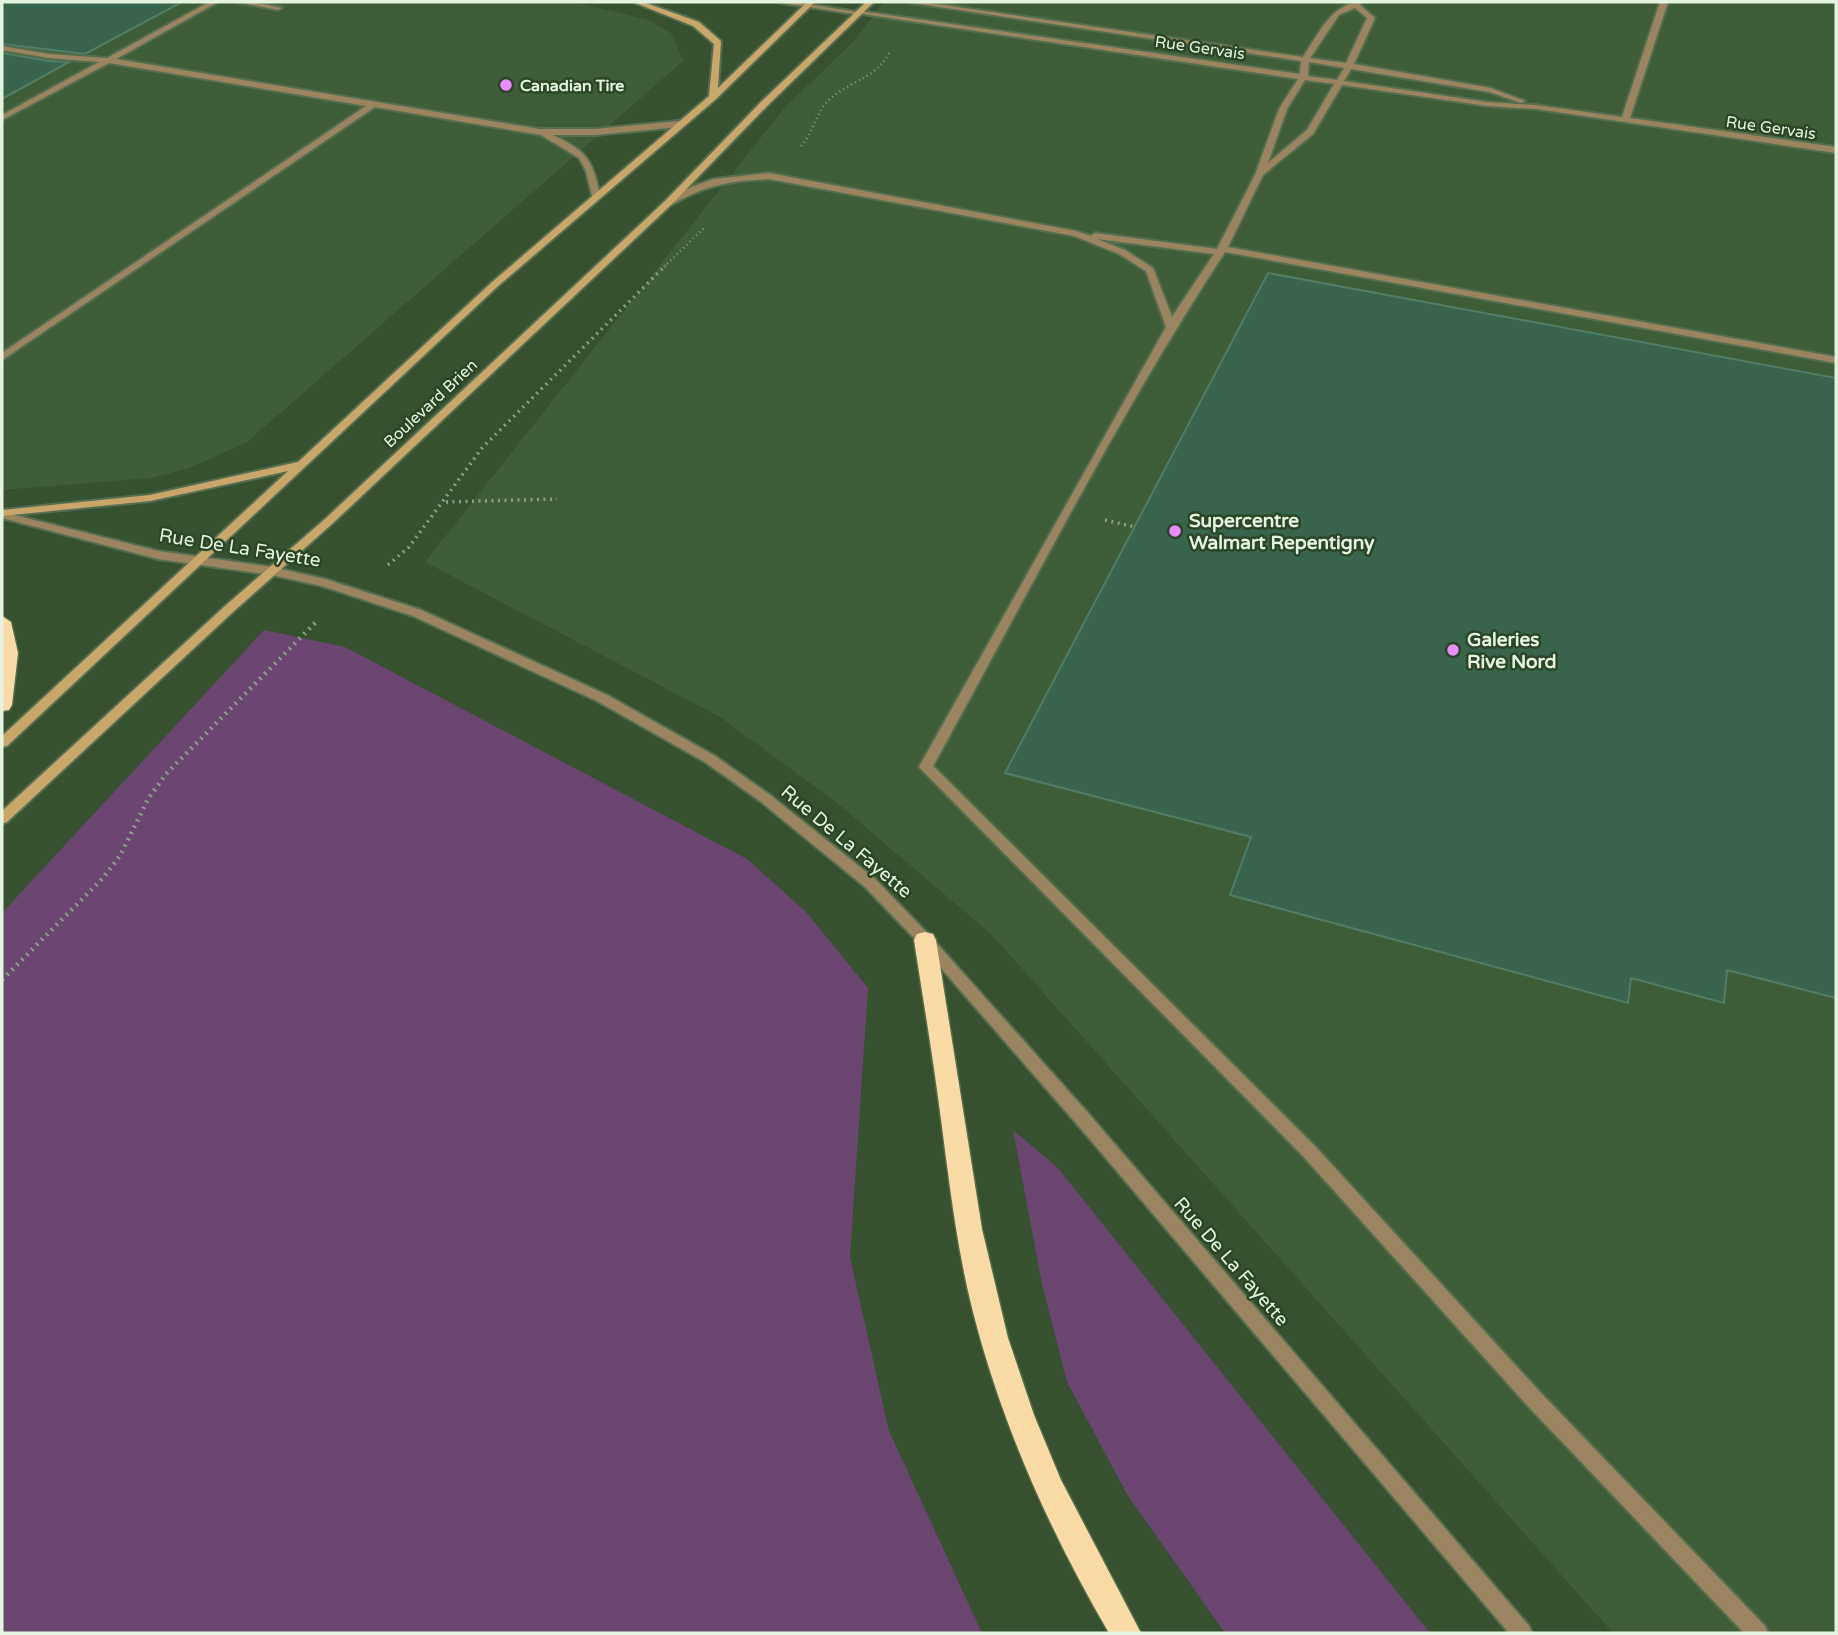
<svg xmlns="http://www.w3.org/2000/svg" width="1838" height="1635" font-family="'Varela Round',sans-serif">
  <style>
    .built { fill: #3f5d38 }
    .green { fill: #6a4671 }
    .building { fill: #39644e; stroke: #527d66; stroke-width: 2 }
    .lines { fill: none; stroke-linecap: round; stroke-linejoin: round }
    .service-casing { stroke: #556e50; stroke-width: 4 }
    .tertiary-casing { stroke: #556e50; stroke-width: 4 }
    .secondary-casing { stroke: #556e50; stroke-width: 4 }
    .motorway-casing { stroke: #556e50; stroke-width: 3 }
    .path-far2 { stroke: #899f85; stroke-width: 2.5; stroke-dasharray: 1 3.5; stroke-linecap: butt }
    .path-far1 { stroke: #899f85; stroke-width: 3.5; stroke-dasharray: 2 4.5; stroke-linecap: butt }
    .path { stroke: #899f85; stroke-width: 4.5; stroke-dasharray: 2 5; stroke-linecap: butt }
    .service { fill: #9b8560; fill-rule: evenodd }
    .tertiary { fill: #9b8560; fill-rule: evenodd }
    .secondary { fill: #c9a66a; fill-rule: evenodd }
    .motorway { fill: #fbdba5; fill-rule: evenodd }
    .poi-dot { fill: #e98dfe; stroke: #2b4526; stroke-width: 2.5 }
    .labels { text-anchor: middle; stroke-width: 5; stroke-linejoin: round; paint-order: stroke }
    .far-street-label { font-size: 16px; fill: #e4f4e1; stroke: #2b4526 }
    .far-poi-label { font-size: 16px; font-weight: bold; fill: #e4f4e1; stroke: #2b4526; text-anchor: start }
    .poi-label { font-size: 19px; font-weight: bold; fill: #e4f4e1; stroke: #2b4526; text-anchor: start }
    .street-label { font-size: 19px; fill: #e4f4e1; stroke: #2b4526 }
  </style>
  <rect width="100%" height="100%" fill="#365030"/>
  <!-- built -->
  <path class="built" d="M 2,2 L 573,2 L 646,19 L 671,33 L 683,61 L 247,442 L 190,468 L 151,478 L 2,490 Z
    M 884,2 L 1836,2 L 1836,1633 L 1613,1633 L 991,934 L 837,803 L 720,717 L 425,562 L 785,107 L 852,43 Z"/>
  <!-- green -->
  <path class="green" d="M 264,630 L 345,647 L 747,859 L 806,912 L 868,988 L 850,1257 L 889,1431 L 982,1633 L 2,1633 L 2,913 Z
    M 1013,1130 L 1058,1168 L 1430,1633 L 1225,1633 L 1128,1496 L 1067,1382 L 1042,1284 Z"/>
  <!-- building -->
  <path class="building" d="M 2,2 L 182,2 L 85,54 L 2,44 Z
    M 2,53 L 49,61 L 69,62 L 2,99 Z
    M 1268,273 L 1836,378 L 1836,998 L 1727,970 L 1724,1003 L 1631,978 L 1628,1003 L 1230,895 L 1251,837 L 1005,773 Z"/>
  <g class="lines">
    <defs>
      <path id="service" d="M 209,2 L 218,2 L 116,59 L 540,129 L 595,129 L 679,121 L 683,124 L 679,127 L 595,135 L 553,135 C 586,151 593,159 600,196 L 596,199 L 592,196 L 586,171 L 579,158 L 541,135 L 375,107 L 2,360 L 2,353 L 366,106 L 109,63 L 2,120 L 2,115 L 99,62 L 49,58 L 2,50 L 2,46 L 49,54 L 107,58 Z
        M 237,2 L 253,2 L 282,8 L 278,10 Z
        M 906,2 L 923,2 L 1303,57 C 1318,35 1332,2 1362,2 L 1360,5 L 1375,18 L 1354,64 L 1491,88 L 1525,101 L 1521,103 L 1489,92 L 1351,69 L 1344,81 L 1487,102 L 1536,105 L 1622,117 L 1660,2 L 1668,2 L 1630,118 L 1836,147 L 1836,153 L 1536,109 L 1487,106 L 1342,85 L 1313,134 L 1263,175 L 1228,247 L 1836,357 L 1836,363 L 1225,252 C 1117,417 1028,594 933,766 L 1314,1145 L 1540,1392 L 1765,1626 L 1768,1633 L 1744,1633 L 1526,1404 L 1302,1155 L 919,767 L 1166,327 L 1146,271 L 1119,254 L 1074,236 L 769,179 C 730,181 705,185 671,205 L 663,203 L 691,187 L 714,179 L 769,173 L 1076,231 L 1091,236 L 1095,233 L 1217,249 L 1255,175 L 1279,109 L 1298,79 L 856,13 L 860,11 L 1300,74 L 1301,61 ZM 1355,8 L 1367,18 L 1346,63 L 1310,58 L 1339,15 ZM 1309,62 L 1344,68 L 1337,80 L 1308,76 ZM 1305,80 L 1334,84 L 1307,130 L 1268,163 L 1287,109 ZM 1097,239 L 1214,254 L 1172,317 L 1153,268 L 1125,250 Z"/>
      <path id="tertiary" d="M 776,2 L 794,2 L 864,13 L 860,15 Z
        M 2,512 L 158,551 L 272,567 L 325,579 L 421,610 L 607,695 L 715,756 L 770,795 L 875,879 L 930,936 L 1088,1113 L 1529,1626 L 1532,1633 L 1509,1633 L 1076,1123 L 920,944 L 865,887 L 760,801 L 705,762 L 597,701 L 413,616 L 322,586 L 272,575 L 158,559 L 2,518 Z"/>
      <path id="secondary" d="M 633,2 L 643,2 L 699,22 L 721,41 L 718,88 L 807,2 L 815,2 L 716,99 L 497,287 L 7,746 L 2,747 L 2,736 L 288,471 L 150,501 L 2,516 L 2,510 L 150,495 L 298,462 L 491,283 L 709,96 L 714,44 L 693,26 Z
        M 866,2 L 874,2 L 767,106 L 671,205 L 333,523 L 233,612 L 7,822 L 2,824 L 2,811 L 225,606 L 325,519 L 665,201 L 761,102 Z"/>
      <path id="motorway" d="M 2,616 L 11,622 L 18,653 L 12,705 L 9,710 L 2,711 Z
        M 925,932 L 933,934 L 936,940 L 982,1229 L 1008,1338 L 1034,1415 L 1061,1480 L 1141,1633 L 1109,1633 C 1050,1532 1002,1425 973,1312 C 955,1241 948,1169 938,1097 C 931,1045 922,992 914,940 L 917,934 Z"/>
    </defs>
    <!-- service casing -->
    <use href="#service" class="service-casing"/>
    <!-- tertiary casing -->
    <use href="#tertiary" class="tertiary-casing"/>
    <!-- secondary casing -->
    <use href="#secondary" class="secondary-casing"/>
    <!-- motorway casing -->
    <use href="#motorway" class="motorway-casing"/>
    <!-- path-far2 -->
    <path class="path-far2" d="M 801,146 C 814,132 816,111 830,99 C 851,80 878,78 890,51
      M 664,267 L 704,228"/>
    <!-- path-far1 -->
    <path class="path-far1" d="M 446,502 L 557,499
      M 1105,520 L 1135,527
      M 388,565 L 409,547 L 482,448 L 666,265"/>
    <!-- path -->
    <path class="path" d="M 2,980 L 103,878 L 120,856 L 148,799 L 166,774 L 318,620"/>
    <!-- service -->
    <use href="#service" class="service"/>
    <!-- tertiary -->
    <use href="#tertiary" class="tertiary"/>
    <!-- secondary -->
    <use href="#secondary" class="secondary"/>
    <!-- motorway -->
    <use href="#motorway" class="motorway"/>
  </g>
  <!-- markers -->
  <g class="poi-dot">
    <circle cx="506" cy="85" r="7"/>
    <circle cx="1175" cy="531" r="7"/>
    <circle cx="1453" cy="650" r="7"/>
  </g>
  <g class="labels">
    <!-- far-street labels -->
    <g class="far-street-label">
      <text transform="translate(1200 47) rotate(8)" y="6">Rue Gervais</text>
      <text transform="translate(1771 127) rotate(8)" y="6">Rue Gervais</text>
      <text transform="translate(430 403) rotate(-43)" y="6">Boulevard Brien</text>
    </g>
    <!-- far-poi labels -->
    <g class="far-poi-label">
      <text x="520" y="91">Canadian Tire</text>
    </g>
    <!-- poi labels -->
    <g class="poi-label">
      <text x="1189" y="527">Supercentre<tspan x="1189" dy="22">Walmart Repentigny</tspan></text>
      <text x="1467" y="646">Galeries<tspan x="1467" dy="22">Rive Nord</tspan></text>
    </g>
    <!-- street labels -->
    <g class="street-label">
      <text transform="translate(240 547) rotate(9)" y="7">Rue De La Fayette</text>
      <text transform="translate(847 841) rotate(40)" y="7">Rue De La Fayette</text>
      <text transform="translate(1232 1261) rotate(49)" y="7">Rue De La Fayette</text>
    </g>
  </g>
  <!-- border -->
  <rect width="1838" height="1635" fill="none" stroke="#e4f4e1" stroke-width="7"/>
</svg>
